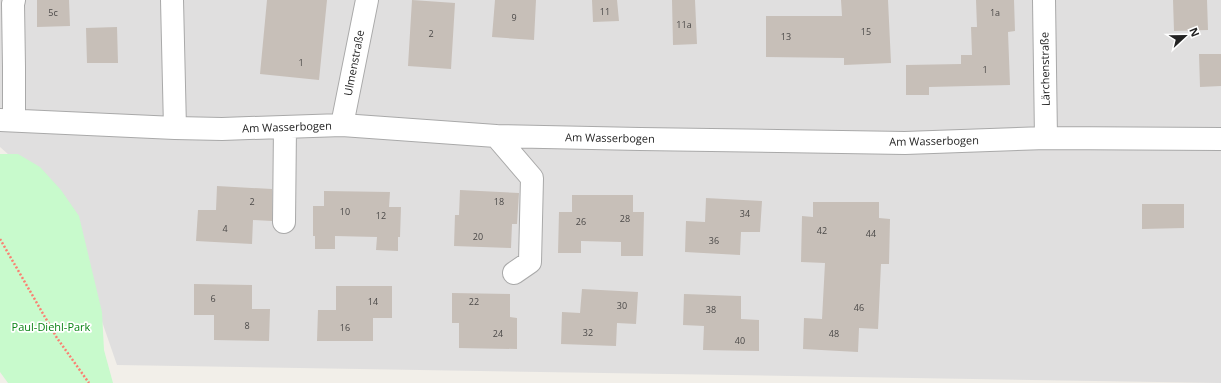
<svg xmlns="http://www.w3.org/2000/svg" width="1221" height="383" font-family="'Open Sans',sans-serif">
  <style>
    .residential { fill: #e0dfdf }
    .park { fill: #c8facc }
    .building { fill: #c7bfb8 }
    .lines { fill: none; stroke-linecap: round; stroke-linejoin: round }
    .minor-casing { stroke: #a9a9a9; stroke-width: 24 }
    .path { stroke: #fa8072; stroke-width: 2.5; stroke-dasharray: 2 2; stroke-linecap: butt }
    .minor { stroke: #fff; stroke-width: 22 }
    .labels { text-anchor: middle; stroke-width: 3.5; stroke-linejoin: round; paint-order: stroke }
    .number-label { font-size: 9px; fill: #4b4948 }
    .street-label { font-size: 11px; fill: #222; stroke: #fff }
    .park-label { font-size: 11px; fill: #0c8416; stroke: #fff }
  </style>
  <rect width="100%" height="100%" fill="#f2efe9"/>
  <!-- residential -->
  <path class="residential" d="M 0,0 L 1221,0 L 1221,383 L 117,365 L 60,200 L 0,147 Z"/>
  <!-- park -->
  <path class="park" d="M 0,154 L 18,154 L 40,167 L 61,190 L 79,216 L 102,312 L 104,350 L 113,383 L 8,383 L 0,372 Z"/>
  <!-- building -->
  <path class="building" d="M 37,0 L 69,0 L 70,26 L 37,27 Z
    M 267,0 L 327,0 L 319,80 L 260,74 Z
    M 412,0 L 455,3 L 451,69 L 408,66 Z
    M 495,0 L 536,0 L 534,40 L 492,37 Z
    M 592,0 L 617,0 L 619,21 L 593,22 Z
    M 672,0 L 695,0 L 697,44 L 673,45 Z
    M 841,0 L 888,0 L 891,63 L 844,65 L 844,58 L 766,57 L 766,16 L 842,16 Z
    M 976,0 L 1014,0 L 1015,31 L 1008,32 L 1010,85 L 929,87 L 929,95 L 906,95 L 906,65 L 961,64 L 961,55 L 972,55 L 971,27 L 977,27 Z
    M 1173,0 L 1207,0 L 1208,30 L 1174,31 Z
    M 117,27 L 118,63 L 87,63 L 86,28 Z
    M 1199,54 L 1221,54 L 1221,86 L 1200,87 Z
    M 217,186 L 272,189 L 272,221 L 253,220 L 252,244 L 196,241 L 198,210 L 216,210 Z
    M 460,190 L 519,193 L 517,224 L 512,224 L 511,248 L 454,246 L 455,215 L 459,215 Z
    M 324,191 L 390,192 L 389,207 L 401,207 L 400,237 L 398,237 L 398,251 L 376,250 L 377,237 L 335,236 L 335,249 L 315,249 L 315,236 L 313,236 L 313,206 L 324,206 Z
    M 572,195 L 633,195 L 633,212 L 644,212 L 643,256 L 621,256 L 621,242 L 581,241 L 581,253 L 558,253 L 559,212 L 572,212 Z
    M 706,198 L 762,201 L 760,232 L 741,232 L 740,255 L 685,252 L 686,221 L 705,222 Z
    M 813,202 L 879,202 L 879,218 L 890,219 L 889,264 L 881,264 L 878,329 L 859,328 L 858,352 L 803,349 L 804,318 L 822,319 L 825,263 L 801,262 L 802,216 L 813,217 Z
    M 1142,204 L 1184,204 L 1184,228 L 1142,229 Z
    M 194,284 L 252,285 L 252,309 L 270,309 L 269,341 L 214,340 L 214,315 L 194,315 Z
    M 336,286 L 392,286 L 392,318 L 373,318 L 373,341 L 317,341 L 318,310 L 336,310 Z
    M 582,289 L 638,292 L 636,324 L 617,323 L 616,346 L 561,344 L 562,312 L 580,313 Z
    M 452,293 L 510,294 L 510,317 L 517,318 L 517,349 L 459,348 L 459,323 L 452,323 Z
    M 684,294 L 741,296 L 741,319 L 759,320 L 759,351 L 703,350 L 704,326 L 683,325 Z"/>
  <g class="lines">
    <defs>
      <path id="minor" d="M 172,0 L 175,128
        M 1044,0 L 1046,138
        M 0,120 L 175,128 L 222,129 L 342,125 L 496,136 L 640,139 L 905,143 L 1046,138 L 1221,139
        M 14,120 L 14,67 L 13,4 L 14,0
        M 342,125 L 367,0
        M 496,136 L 532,178 L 530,262 L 514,273
        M 284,222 L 285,127"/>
    </defs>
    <!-- minor casing -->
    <use href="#minor" class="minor-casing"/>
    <!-- path -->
    <path class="path" d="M 0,239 L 57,338 L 89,383"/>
    <!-- minor -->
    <use href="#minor" class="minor"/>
  </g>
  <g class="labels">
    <!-- number labels -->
    <g class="number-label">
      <text x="605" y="15">11</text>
      <text x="53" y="16">5c</text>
      <text x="995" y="16">1a</text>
      <text x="514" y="21">9</text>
      <text x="684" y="28">11a</text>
      <text x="866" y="35">15</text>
      <text x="431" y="37">2</text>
      <text x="786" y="40">13</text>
      <text x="301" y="66">1</text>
      <text x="985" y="73">1</text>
      <text x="252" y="205">2</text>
      <text x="499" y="205">18</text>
      <text x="345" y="215">10</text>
      <text x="745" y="217">34</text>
      <text x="381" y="219">12</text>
      <text x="625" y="222">28</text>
      <text x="581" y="225">26</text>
      <text x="225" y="232">4</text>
      <text x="822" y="234">42</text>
      <text x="871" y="237">44</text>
      <text x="478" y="240">20</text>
      <text x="714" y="244">36</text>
      <text x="213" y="302">6</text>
      <text x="373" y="305">14</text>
      <text x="474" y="305">22</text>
      <text x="622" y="309">30</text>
      <text x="859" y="311">46</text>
      <text x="711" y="313">38</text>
      <text x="247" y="329">8</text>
      <text x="345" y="331">16</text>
      <text x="588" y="336">32</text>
      <text x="498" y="337">24</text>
      <text x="834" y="337">48</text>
      <text x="740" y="344">40</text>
    </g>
    <!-- street labels -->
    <g class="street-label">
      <text transform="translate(354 63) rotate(-79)" y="4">Ulmenstraße</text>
      <text transform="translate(1045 69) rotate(-91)" y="4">Lärchenstraße</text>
      <text transform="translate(287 127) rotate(-2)" y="4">Am Wasserbogen</text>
      <text transform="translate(610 138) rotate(1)" y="4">Am Wasserbogen</text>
      <text transform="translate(934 141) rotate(-1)" y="4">Am Wasserbogen</text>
    </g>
    <!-- park labels -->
    <g class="park-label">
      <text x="51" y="331">Paul-Diehl-Park</text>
    </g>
  </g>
  <!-- north arrow -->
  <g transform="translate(1185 36) rotate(68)" stroke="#ffffff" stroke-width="3" paint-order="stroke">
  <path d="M0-3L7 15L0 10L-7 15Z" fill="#222222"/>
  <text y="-6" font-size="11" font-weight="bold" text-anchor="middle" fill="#222222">N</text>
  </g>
</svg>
